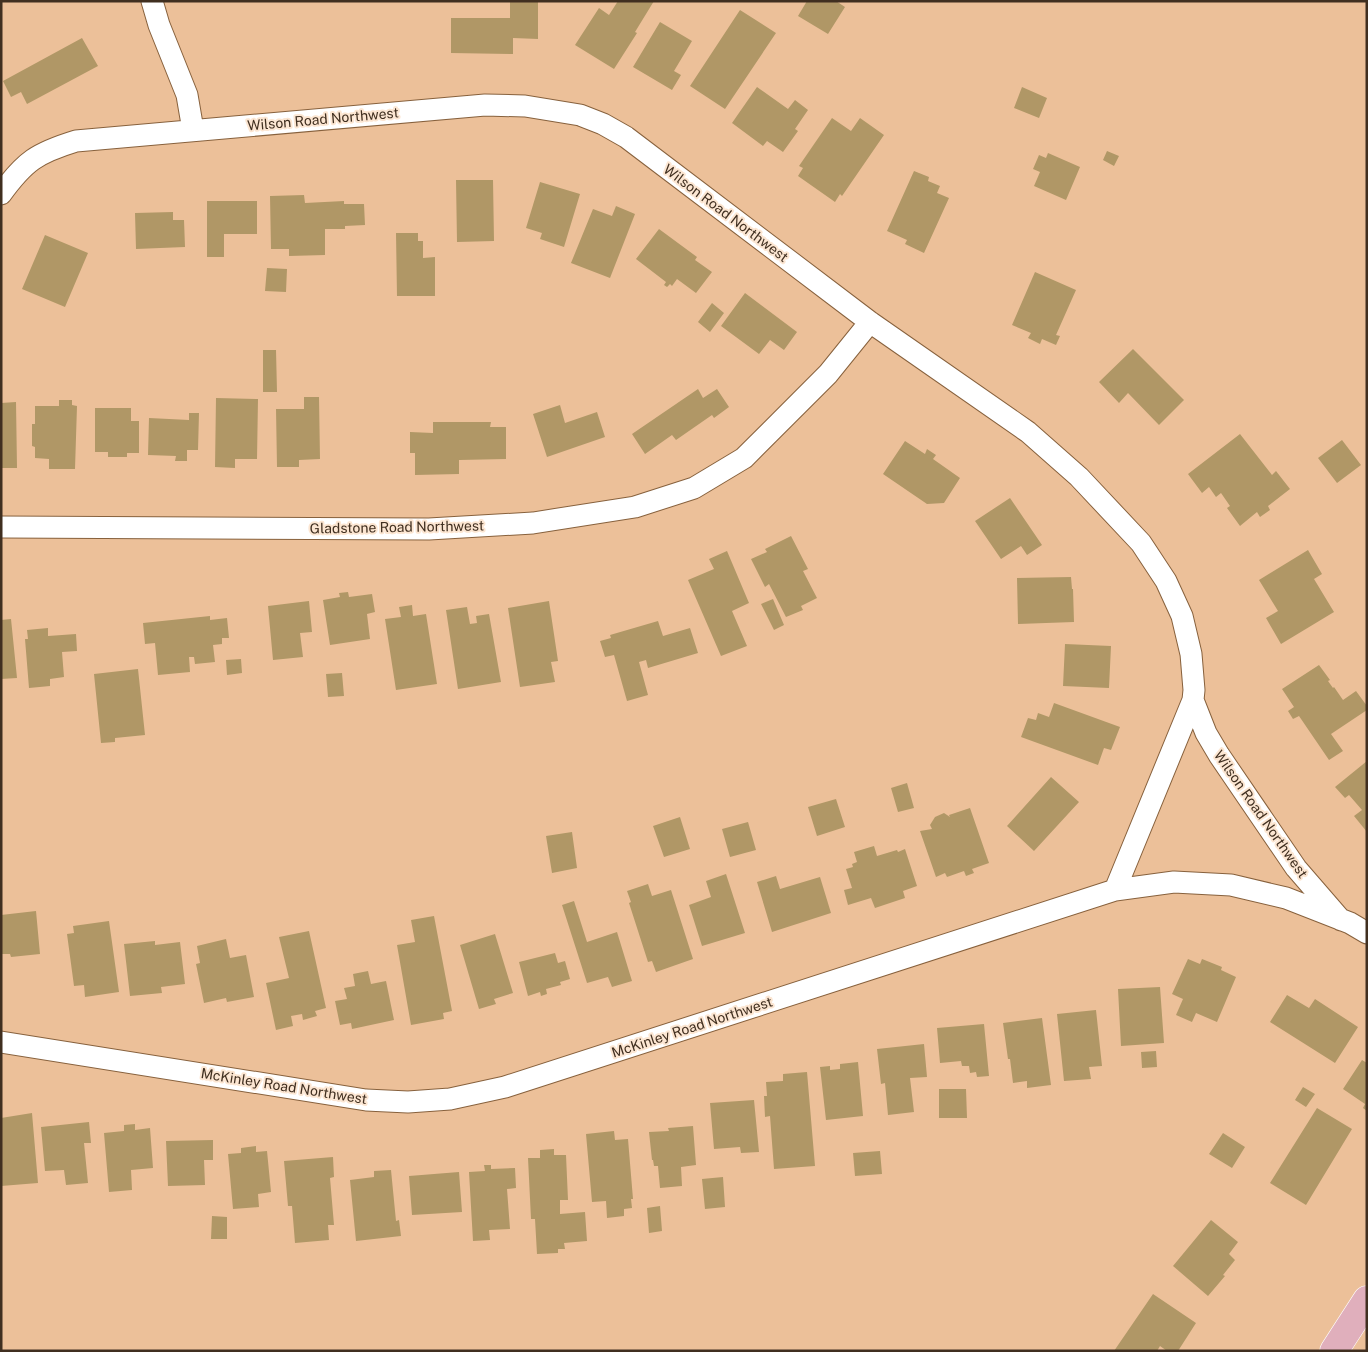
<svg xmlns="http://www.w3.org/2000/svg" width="1368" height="1352" font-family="'Public Sans',sans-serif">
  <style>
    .building { fill: #b09766 }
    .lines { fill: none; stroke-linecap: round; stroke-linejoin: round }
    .minor-casing { stroke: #87613d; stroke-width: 23 }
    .primary-casing { stroke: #fff; stroke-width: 29 }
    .minor { stroke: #fff; stroke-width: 21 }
    .primary { stroke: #e0afbc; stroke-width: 28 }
    .labels { text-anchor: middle; stroke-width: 4; stroke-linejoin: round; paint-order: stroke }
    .street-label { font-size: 14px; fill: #402f20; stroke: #fce6d2 }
  </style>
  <rect width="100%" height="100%" fill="#ecc099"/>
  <!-- building -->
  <path class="building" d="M 510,1 L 538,1 L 538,39 L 513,38 L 513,54 L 451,53 L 451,18 L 510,18 Z
    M 618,1 L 654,1 L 635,32 L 637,33 L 614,69 L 575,45 L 599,8 L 609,15 Z
    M 807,1 L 836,1 L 845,7 L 828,34 L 798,16 Z
    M 740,10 L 776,33 L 725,109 L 690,86 Z
    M 660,22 L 692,41 L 674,71 L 681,75 L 672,90 L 633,67 Z
    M 82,38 L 98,66 L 27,104 L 21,92 L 11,97 L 3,81 Z
    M 757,87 L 788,109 L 795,100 L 808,110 L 795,129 L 798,131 L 783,152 L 767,141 L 763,146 L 732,123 Z
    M 1022,87 L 1047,98 L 1039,118 L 1014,108 Z
    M 832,118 L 851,131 L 860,118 L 884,135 L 842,196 L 840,194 L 835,202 L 798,176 L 803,168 L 799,166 Z
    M 1107,151 L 1119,156 L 1114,166 L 1103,160 Z
    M 1048,153 L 1080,167 L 1066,200 L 1034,186 L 1040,172 L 1033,169 L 1039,155 L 1046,158 Z
    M 914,171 L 929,177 L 928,181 L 940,186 L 937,193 L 949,198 L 924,253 L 905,244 L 907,240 L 887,231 Z
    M 456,180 L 493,180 L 494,241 L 457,242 Z
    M 540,182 L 580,194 L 564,247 L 540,239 L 542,233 L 526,228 Z
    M 304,195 L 305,203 L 344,201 L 344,204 L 364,204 L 365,225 L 345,226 L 345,229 L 325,229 L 325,255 L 289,256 L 289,249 L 271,249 L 270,196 Z
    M 207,201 L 257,201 L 257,234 L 224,234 L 224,257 L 207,257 Z
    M 616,206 L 635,214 L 610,278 L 571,263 L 593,209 L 612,216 Z
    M 173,212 L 173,220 L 184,220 L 185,247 L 136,249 L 135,213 Z
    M 659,229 L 697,257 L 695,260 L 712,272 L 696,293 L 677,279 L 672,286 L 670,284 L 667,287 L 664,285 L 666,282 L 636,259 Z
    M 396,233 L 418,233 L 418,241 L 423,241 L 423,258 L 435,257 L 435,296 L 397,296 Z
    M 45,235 L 88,253 L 65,307 L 22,289 Z
    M 267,268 L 287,269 L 286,292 L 265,291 Z
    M 1035,272 L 1076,290 L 1056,335 L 1060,336 L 1056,345 L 1042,339 L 1040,344 L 1028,338 L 1031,333 L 1012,325 Z
    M 745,293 L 797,332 L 784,350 L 770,340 L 759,354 L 721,326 Z
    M 712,303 L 724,313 L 710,332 L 698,322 Z
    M 1133,349 L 1184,400 L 1159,425 L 1128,393 L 1119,403 L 1099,382 Z
    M 263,350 L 276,350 L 277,392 L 263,392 Z
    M 698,389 L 703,398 L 717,389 L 729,407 L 714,418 L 712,415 L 676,440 L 672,435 L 645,454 L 632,434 Z
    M 304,397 L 319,397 L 320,459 L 299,460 L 299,467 L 277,467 L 276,409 L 304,409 Z
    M 216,398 L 258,399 L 257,459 L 235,459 L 235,468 L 215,467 Z
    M 59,400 L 72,400 L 72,405 L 77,406 L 75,469 L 49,469 L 49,459 L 35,458 L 35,447 L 32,446 L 32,424 L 35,424 L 35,406 L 59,406 Z
    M 16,402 L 17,468 L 1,468 L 1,403 Z
    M 560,405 L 565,423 L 597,412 L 605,437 L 547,457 L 533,414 Z
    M 95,408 L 131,408 L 131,421 L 139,421 L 139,453 L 127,453 L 127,457 L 108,457 L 108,452 L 95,452 Z
    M 189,413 L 199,413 L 198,450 L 187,450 L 187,461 L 175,461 L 176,456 L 148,455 L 149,418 L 189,420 Z
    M 433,422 L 491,422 L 490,427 L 506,427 L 506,459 L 459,460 L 459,474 L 415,475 L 415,453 L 410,453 L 410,432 L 433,433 Z
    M 1240,434 L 1272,475 L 1276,471 L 1290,489 L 1268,506 L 1270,510 L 1260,517 L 1257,512 L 1240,526 L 1227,508 L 1230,506 L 1221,493 L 1216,497 L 1209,487 L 1202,493 L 1188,474 Z
    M 1342,440 L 1361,465 L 1337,483 L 1318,458 Z
    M 905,441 L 925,454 L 927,449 L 936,455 L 933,459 L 960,478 L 944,503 L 927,504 L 883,474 Z
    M 1010,498 L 1042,545 L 1027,555 L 1021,546 L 1001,559 L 975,521 Z
    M 791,536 L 808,569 L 803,571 L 817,598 L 801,606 L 803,610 L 786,617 L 769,584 L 765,587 L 751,559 L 767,552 L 765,549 Z
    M 1308,550 L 1322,574 L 1314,579 L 1334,612 L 1281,644 L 1266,618 L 1278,611 L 1259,580 Z
    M 727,551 L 749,603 L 732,611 L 747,646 L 721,656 L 688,580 L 714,569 L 709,559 Z
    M 1071,577 L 1072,589 L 1073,589 L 1074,622 L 1018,624 L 1017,578 Z
    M 348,592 L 349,597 L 372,594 L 375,612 L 367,614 L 370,639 L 330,645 L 323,600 L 340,597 L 339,593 Z
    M 773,599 L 784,625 L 774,630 L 761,604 Z
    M 309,601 L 312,632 L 300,633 L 303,657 L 273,660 L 268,606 Z
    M 549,601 L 558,661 L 551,662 L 555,682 L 520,687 L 508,608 Z
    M 412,605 L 413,616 L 426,614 L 437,684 L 396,690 L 385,619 L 401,617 L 399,607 Z
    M 467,607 L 470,624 L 477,623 L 476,616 L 489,614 L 501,682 L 458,689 L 446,610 Z
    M 210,616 L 210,620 L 227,618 L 229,638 L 222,638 L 222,644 L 213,645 L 215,662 L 195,664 L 194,657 L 189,657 L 190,672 L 158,675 L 155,643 L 145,644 L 143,623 Z
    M 11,619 L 17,678 L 1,679 L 1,620 Z
    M 658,621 L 663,636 L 690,628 L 698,653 L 648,668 L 646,660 L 639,662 L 648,695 L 627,701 L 614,655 L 605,657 L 600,641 L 611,638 L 610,635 Z
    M 48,628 L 48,636 L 76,634 L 77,651 L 62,652 L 64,677 L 50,679 L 50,686 L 29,688 L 25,639 L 28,639 L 27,630 Z
    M 1065,644 L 1111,646 L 1109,688 L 1063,686 Z
    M 241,659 L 242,673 L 227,675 L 226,660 Z
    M 1319,665 L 1330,680 L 1328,681 L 1333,688 L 1334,687 L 1343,700 L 1356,691 L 1367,706 L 1367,710 L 1331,734 L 1343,751 L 1329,760 L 1299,716 L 1293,719 L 1288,711 L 1294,707 L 1282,689 Z
    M 138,669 L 145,735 L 115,738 L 115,742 L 101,743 L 94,674 Z
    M 342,673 L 344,696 L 328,697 L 326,674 Z
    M 1054,703 L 1120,727 L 1111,750 L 1104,748 L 1098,765 L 1021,737 L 1028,718 L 1036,720 L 1038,713 L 1049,717 Z
    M 1367,761 L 1367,832 L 1354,816 L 1362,810 L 1349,795 L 1345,798 L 1335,787 Z
    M 1051,777 L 1079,802 L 1034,851 L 1007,826 Z
    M 907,783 L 914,808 L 898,812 L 891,788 Z
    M 836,799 L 845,827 L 817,836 L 808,807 Z
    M 970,808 L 989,863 L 972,869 L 974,873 L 966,876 L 964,871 L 947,877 L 945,873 L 936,877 L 920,831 L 932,829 L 930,825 L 935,817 L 944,813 L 950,817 L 949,815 Z
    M 680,817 L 690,849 L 664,857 L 653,826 Z
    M 748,822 L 756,850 L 730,857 L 722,829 Z
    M 572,832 L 577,868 L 552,873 L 546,836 Z
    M 874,846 L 877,856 L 897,850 L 898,852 L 905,849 L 917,886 L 903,891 L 905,898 L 875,908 L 871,898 L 848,905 L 844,890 L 852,888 L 846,869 L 853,867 L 852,864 L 857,862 L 854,852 Z
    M 726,874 L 745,933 L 702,946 L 689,905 L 711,897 L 706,881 Z
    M 776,876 L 780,889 L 820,877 L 831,913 L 772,932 L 757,882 Z
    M 648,884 L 652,896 L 671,890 L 693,959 L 656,972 L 652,961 L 648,962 L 629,903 L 631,902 L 627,891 Z
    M 574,901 L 587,942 L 617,932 L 632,981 L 612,987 L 608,977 L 587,983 L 562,905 Z
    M 36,911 L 40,954 L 11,957 L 10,954 L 1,954 L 1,915 Z
    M 434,916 L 452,1011 L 443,1013 L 444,1019 L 411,1025 L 397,945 L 415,942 L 411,920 Z
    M 109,921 L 119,992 L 85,997 L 84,985 L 74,986 L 67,934 L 74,933 L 73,926 Z
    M 309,931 L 326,1008 L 315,1011 L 317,1016 L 303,1020 L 302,1014 L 291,1016 L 293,1026 L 276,1030 L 266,983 L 289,978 L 279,937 Z
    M 495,934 L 513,993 L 494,999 L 496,1004 L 479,1009 L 460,945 Z
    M 226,939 L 230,958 L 246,955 L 254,997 L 227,1002 L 226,998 L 204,1003 L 196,964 L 200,963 L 197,946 Z
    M 155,941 L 155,945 L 180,942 L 185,984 L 161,987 L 162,993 L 130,996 L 124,944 Z
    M 555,953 L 558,963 L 565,961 L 570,979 L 560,982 L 561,985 L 546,989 L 547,994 L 541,996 L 540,992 L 528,996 L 519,962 Z
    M 1188,959 L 1200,964 L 1202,959 L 1222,967 L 1221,970 L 1236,977 L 1217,1022 L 1196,1013 L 1192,1022 L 1176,1015 L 1183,999 L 1172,994 Z
    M 368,971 L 371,984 L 386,981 L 394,1020 L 352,1029 L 351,1023 L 340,1025 L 335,1001 L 347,999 L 344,988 L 355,986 L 353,974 Z
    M 1160,987 L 1164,1043 L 1121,1046 L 1118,989 Z
    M 1287,995 L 1309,1008 L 1315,999 L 1358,1027 L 1335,1063 L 1270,1022 Z
    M 1096,1010 L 1102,1066 L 1089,1067 L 1091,1079 L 1064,1081 L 1057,1014 Z
    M 1042,1018 L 1051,1085 L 1027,1088 L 1027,1081 L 1013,1083 L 1010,1059 L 1008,1059 L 1003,1023 Z
    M 984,1024 L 989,1076 L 977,1077 L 976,1072 L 970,1073 L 969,1066 L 962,1066 L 961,1061 L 940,1063 L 937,1028 Z
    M 924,1044 L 927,1077 L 910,1078 L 914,1112 L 888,1115 L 885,1083 L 881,1084 L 877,1049 Z
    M 1156,1051 L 1157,1067 L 1142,1068 L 1141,1052 Z
    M 1362,1060 L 1367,1063 L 1367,1111 L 1363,1108 L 1365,1104 L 1343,1089 Z
    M 858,1062 L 863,1116 L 826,1120 L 820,1067 L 830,1066 L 830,1070 L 840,1069 L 840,1064 Z
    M 807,1072 L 815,1166 L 774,1169 L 770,1116 L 765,1117 L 764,1096 L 767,1096 L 766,1082 L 783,1081 L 783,1074 Z
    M 1303,1087 L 1315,1094 L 1306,1107 L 1295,1100 Z
    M 939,1089 L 966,1089 L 967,1118 L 939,1118 Z
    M 754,1100 L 759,1152 L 741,1153 L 740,1147 L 714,1149 L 710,1103 Z
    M 1317,1108 L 1352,1129 L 1306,1205 L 1270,1183 Z
    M 32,1113 L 38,1183 L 1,1186 L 1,1118 Z
    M 89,1122 L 91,1143 L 84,1143 L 88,1183 L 66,1185 L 64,1170 L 45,1171 L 41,1127 Z
    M 135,1124 L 135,1130 L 150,1128 L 153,1168 L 131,1170 L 132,1190 L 109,1192 L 104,1133 L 124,1131 L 124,1125 Z
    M 693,1126 L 696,1165 L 681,1167 L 682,1186 L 660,1188 L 658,1166 L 654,1166 L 653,1160 L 652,1160 L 649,1132 L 669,1131 L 668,1128 Z
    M 614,1131 L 615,1140 L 628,1139 L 633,1199 L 631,1199 L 632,1208 L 624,1209 L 624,1216 L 607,1218 L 606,1201 L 592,1202 L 586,1134 Z
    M 1223,1133 L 1245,1147 L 1232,1168 L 1209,1154 Z
    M 213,1140 L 213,1160 L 204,1160 L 205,1185 L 168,1186 L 166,1141 Z
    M 256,1146 L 256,1152 L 267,1151 L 271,1192 L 258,1194 L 259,1207 L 233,1209 L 228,1154 L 241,1153 L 241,1148 Z
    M 554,1149 L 554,1155 L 566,1155 L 568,1200 L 560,1200 L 560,1214 L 585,1212 L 587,1241 L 564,1243 L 565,1249 L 558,1249 L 558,1253 L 537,1254 L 535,1219 L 531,1219 L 528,1158 L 540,1158 L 540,1150 Z
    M 880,1151 L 882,1174 L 855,1176 L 853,1153 Z
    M 333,1157 L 334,1177 L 330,1178 L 334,1225 L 328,1225 L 329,1240 L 295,1243 L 292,1206 L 288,1206 L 284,1161 Z
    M 484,1165 L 491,1165 L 491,1169 L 515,1168 L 516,1188 L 507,1189 L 510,1229 L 489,1230 L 490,1240 L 473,1241 L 469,1172 L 485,1171 Z
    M 391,1170 L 396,1221 L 399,1220 L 401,1236 L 356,1241 L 350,1180 L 374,1177 L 374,1171 Z
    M 459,1172 L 462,1212 L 412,1215 L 409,1176 Z
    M 723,1177 L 725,1207 L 705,1209 L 702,1179 Z
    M 660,1206 L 662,1231 L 649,1233 L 647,1208 Z
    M 212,1216 L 227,1217 L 227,1239 L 211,1239 Z
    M 1211,1220 L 1238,1242 L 1229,1254 L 1235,1260 L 1223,1275 L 1225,1276 L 1208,1296 L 1173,1266 Z
    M 1153,1294 L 1196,1323 L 1178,1351 L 1167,1351 L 1160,1346 L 1157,1351 L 1114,1351 Z"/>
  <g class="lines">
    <defs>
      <path id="minor" d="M 152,1 L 159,25 L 187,95 L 193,130
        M 1,194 C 25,161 37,153 76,141 L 485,105 L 525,106 L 580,115 L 603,124 L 626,137 L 870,322 L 1028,432 L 1079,477 L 1141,543 L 1166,581 L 1182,616 L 1191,654 L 1194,690 L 1193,700 L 1206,733 L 1219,755 L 1296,868 L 1341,920
        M 1,527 L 429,529 L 533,523 L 635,507 L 694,488 L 744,458 L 828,374 L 870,322
        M 1115,890 L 1193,700
        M 1,1042 L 366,1100 L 408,1102 L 450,1099 L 505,1087 L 1115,890 L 1174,882 L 1231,885 L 1286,898 L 1350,923 L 1367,933"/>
      <path id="primary" d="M 1334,1351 L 1367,1300"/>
    </defs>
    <!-- minor casing -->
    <use href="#minor" class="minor-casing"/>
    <!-- primary casing -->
    <use href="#primary" class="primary-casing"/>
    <!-- minor -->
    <use href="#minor" class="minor"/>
    <!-- primary -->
    <use href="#primary" class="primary"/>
  </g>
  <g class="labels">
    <!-- street labels -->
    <g class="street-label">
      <text transform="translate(323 119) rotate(-5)" y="5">Wilson Road Northwest</text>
      <text transform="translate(726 213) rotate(37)" y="5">Wilson Road Northwest</text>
      <text transform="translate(397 527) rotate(-1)" y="5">Gladstone Road Northwest</text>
      <text transform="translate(1261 814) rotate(55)" y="5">Wilson Road Northwest</text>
      <text transform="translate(692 1027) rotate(-18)" y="5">McKinley Road Northwest</text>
      <text transform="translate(284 1086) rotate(9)" y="5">McKinley Road Northwest</text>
    </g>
  </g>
  <!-- border -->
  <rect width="1368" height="1352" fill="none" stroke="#402f20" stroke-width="5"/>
</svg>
